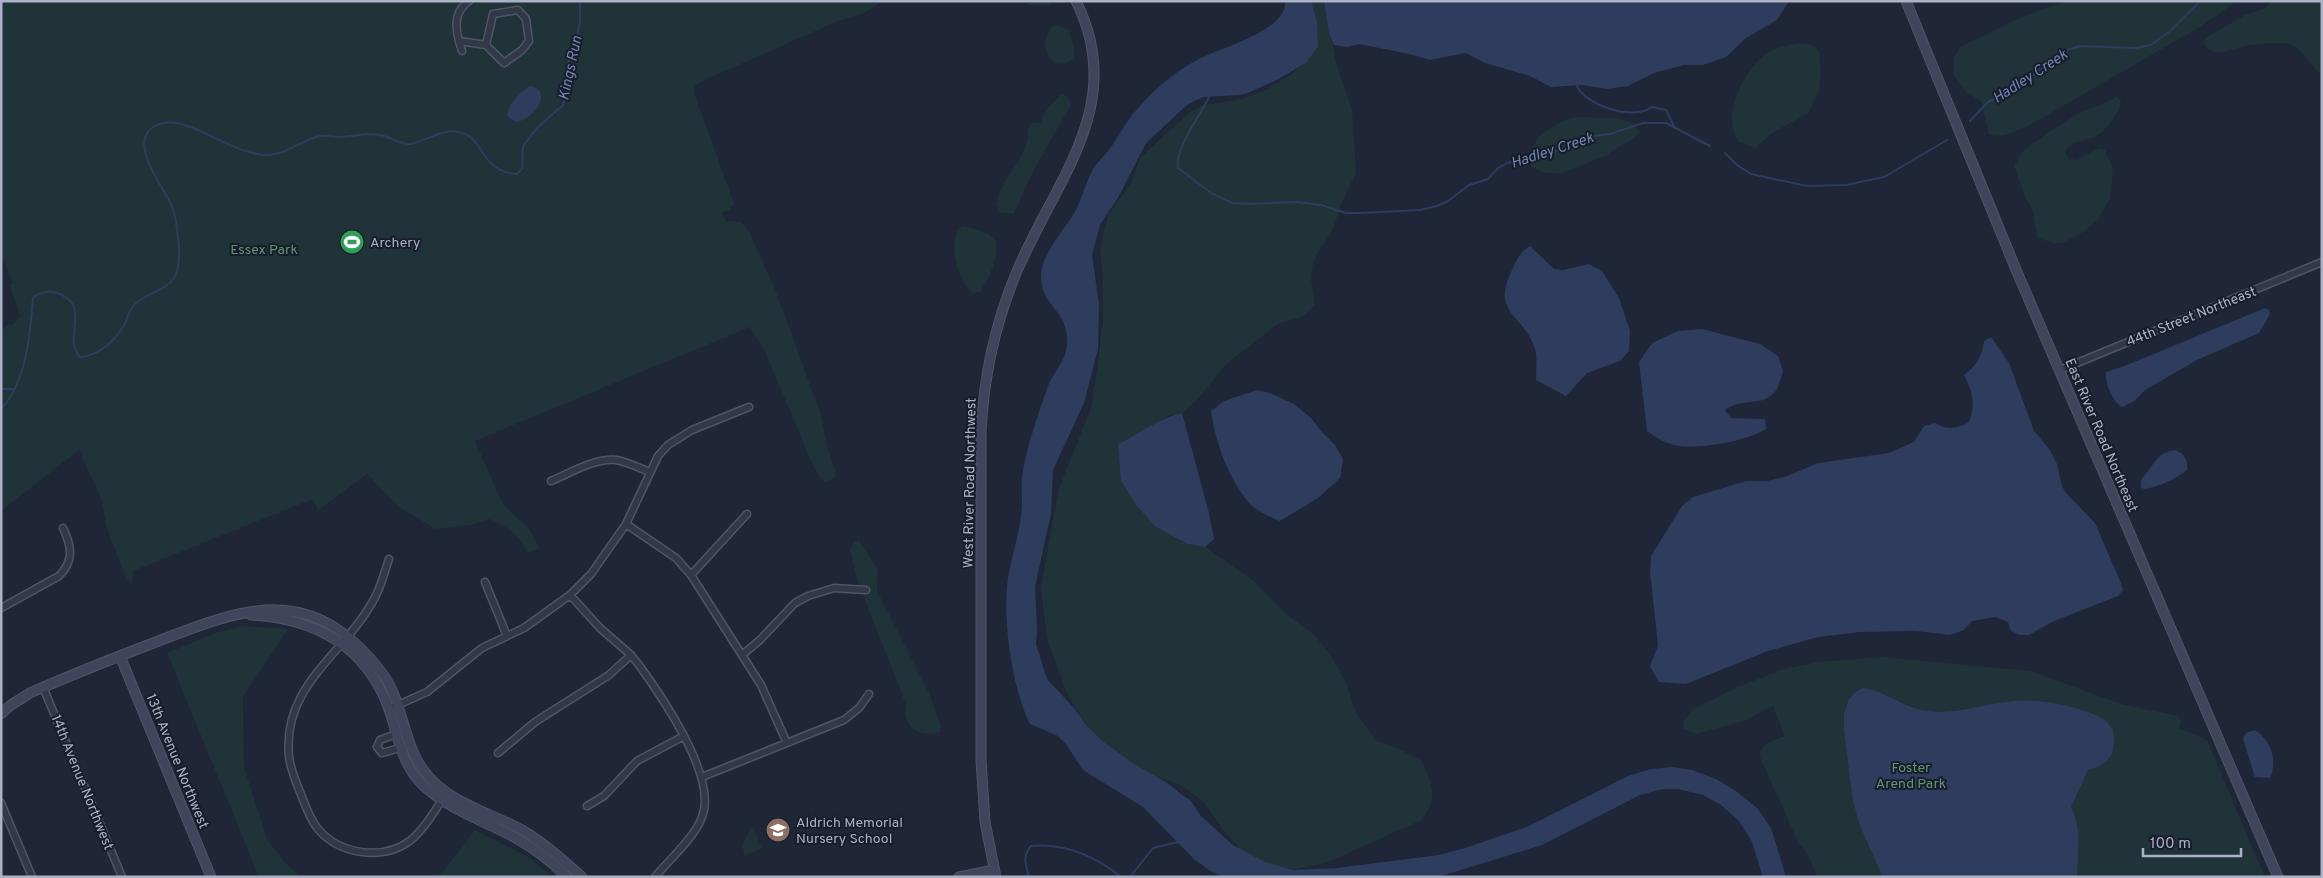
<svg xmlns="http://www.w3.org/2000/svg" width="2323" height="878" font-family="Overpass,sans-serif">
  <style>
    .green { fill: #203338 }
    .water { fill: #2e3d5d }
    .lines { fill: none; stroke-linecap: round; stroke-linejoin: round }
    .stream { stroke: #2e3d5d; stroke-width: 2 }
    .street-casing { stroke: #4f5566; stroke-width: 9 }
    .secondary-casing { stroke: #4f5566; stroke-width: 11 }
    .street { stroke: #313848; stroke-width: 6 }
    .secondary { stroke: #3f465b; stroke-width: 9 }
    .labels { text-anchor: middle; stroke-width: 4; stroke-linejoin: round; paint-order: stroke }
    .poi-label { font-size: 14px; fill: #abb2c5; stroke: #171d2c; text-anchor: start }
    .park-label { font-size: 14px; fill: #629673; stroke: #171d2c }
    .street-label { font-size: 14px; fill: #abb2c5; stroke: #171d2c }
    .water-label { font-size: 15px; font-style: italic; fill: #7185b0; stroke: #171d2c }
  </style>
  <rect width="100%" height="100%" fill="#1e2637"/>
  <!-- green -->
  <path class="green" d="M 1,1 L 884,1 L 862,14 L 838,21 L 707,79 L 695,86 L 694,93 L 734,203 L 730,210 L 722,212 L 726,222 L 731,221 L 741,222 L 749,231 L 775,289 L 820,412 L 828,449 L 835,469 L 835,478 L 826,482 L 821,479 L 812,464 L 764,349 L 750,327 L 475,441 L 503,504 L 530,530 L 539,548 L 527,553 C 518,533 509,528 489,519 L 471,525 L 436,529 L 400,508 L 367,474 L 318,510 L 313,499 L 133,571 L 132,582 L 127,579 L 123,570 L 106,526 L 102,501 L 79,450 L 1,511 L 1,331 L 8,324 L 13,325 L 20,316 L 10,285 L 13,284 L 1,254 Z
    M 1026,1 L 1051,1 L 1052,2 L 1051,6 L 1029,5 Z
    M 1308,1 L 1324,1 L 1326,9 L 1336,63 L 1352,109 L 1356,173 L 1342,202 L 1332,232 L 1318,252 L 1313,264 L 1311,278 L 1315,305 L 1302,317 L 1278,324 L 1226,364 L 1199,398 L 1182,413 L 1168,416 L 1155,425 L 1118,444 L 1188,544 L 1205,547 L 1254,581 L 1285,613 L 1313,634 L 1327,650 L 1338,668 L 1346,682 L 1356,713 L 1376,741 L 1397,748 L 1422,761 C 1432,784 1439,797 1422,820 L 1326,863 L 1292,870 L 1250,860 L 1223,830 L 1202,800 L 1179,784 L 1152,775 L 1121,759 L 1095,741 L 1067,694 L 1047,639 L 1041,588 L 1046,558 L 1059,488 L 1091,408 L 1097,369 L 1103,322 L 1103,278 L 1100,250 L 1103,233 L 1109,213 L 1132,182 L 1140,158 L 1191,111 C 1205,102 1230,103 1248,97 C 1269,90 1288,76 1306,63 Z
    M 2066,1 L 2237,1 L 2200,27 L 2030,125 C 2017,131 2004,138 1989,135 L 1981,101 L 1966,92 L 1953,74 L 1954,57 L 1960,47 L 2022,17 Z
    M 2271,1 L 2322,1 L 2322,76 C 2312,67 2302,47 2288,44 C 2280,42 2257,44 2249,45 C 2235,48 2210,61 2203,42 L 2207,37 L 2245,15 L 2266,8 Z
    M 1052,26 L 1060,26 L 1068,29 C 1072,39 1075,48 1074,59 L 1064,64 L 1054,63 C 1043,50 1042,40 1052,26 Z
    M 1804,43 L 1815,46 L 1819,51 L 1821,74 L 1819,90 L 1809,113 L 1772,133 L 1755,148 L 1739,142 C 1720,116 1743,73 1764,55 C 1774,47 1792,44 1804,43 Z
    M 1061,94 L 1069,97 L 1071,105 L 1036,166 L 1014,213 L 1001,213 L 996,205 C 1001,175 1030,159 1028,128 L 1032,122 L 1040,123 L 1046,110 Z
    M 2117,97 L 2121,101 C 2119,113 2108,130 2096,136 C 2085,142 2072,139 2065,152 L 2069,159 L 2077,160 L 2099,148 L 2105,150 L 2113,169 L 2110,199 L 2098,220 L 2079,235 L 2062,243 L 2053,243 L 2038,238 L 2032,209 L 2026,199 L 2014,166 L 2024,150 L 2052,130 L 2078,114 Z
    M 1574,117 L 1616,118 L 1632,123 L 1640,132 C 1632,144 1616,144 1607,156 C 1581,162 1561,184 1531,167 C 1528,136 1549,127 1574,117 Z
    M 965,226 L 987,233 L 996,241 C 998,262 990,275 980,292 L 972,293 C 956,278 950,249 957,229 Z
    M 859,540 L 878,570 L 877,591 L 929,693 L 941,725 L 940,732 C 920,739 901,726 906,705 L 857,579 L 850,550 L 853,543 Z
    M 244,626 L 288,629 L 243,697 L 244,767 L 267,839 L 286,864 L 302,877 L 259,877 L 167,653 L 218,632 Z
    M 1882,657 L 2031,671 L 2121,704 L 2179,716 L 2181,722 L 2179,728 L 2207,740 L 2265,877 L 1817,877 L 1807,853 L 1798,842 L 1759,755 C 1763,742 1773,740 1785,736 L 1773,706 L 1744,721 L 1696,734 L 1684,729 L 1683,722 L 1693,709 L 1738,687 L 1783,669 L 1819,662 Z
    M 753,827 L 762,849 L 745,855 L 742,846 L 750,828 Z
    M 475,830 L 530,858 L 553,877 L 435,877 L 443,872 Z"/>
  <!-- water -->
  <path class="water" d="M 1285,1 L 1311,1 L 1317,22 L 1318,46 L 1306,63 L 1277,80 L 1250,92 L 1240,95 L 1203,97 L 1187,105 L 1146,143 L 1119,196 L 1100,225 L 1092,255 L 1099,304 L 1098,349 L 1084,403 L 1053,470 L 1051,514 L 1035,587 L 1037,630 L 1036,644 L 1047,679 L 1075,709 L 1085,724 L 1101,740 L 1134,764 L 1166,782 L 1181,794 L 1191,801 L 1201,816 L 1233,845 L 1263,861 L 1292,870 L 1337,868 L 1439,855 L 1465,848 L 1527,827 L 1628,776 L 1651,769 L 1672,767 L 1692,770 L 1716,779 L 1736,791 L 1757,808 L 1771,828 L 1786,877 L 1763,877 L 1752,842 L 1739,821 L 1721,805 L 1703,795 L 1678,789 L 1663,789 L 1640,795 L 1542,845 L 1438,877 L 1223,877 L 1209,870 L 1194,859 L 1143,807 L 1083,770 L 1065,743 L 1058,736 L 1030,724 C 1012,688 1002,618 1008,578 C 1011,557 1019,536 1021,515 C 1023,503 1021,489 1022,477 C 1024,461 1028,446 1033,431 C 1037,416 1043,401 1048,386 C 1054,371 1066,361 1067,344 C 1069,313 1047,309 1042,286 C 1035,256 1066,231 1078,206 C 1084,192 1089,171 1100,160 C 1110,150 1117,138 1125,125 C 1143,99 1169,75 1197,60 C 1219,48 1288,31 1285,1 Z
    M 1324,1 L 1789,1 L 1777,20 L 1746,38 L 1726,57 L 1703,65 L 1684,65 L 1654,73 L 1628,86 L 1607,89 L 1582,85 L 1551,87 L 1530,76 L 1485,63 L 1466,53 L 1430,60 L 1409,54 L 1359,44 L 1347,47 L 1334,45 L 1329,33 Z
    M 529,86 C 554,89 536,119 516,122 L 507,116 C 508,102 519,95 529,86 Z
    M 1530,246 L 1554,269 L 1563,270 L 1589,264 L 1602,271 L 1619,298 L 1630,331 L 1629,351 L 1620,361 L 1587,373 L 1566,396 L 1536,380 C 1536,369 1538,357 1534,346 C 1521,312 1491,313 1512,270 C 1517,259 1520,252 1530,246 Z
    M 2265,308 L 2269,310 L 2270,314 L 2259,333 L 2197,360 L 2145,390 L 2133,402 L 2122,407 C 2112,401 2105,383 2106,372 L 2127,365 Z
    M 1702,329 L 1760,344 L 1778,356 L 1783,371 C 1781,377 1779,388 1774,393 C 1761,407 1739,398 1725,410 L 1731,418 L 1765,419 L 1766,429 C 1747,441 1701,449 1679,446 C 1666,444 1657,438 1647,431 L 1639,362 L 1652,343 L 1678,331 Z
    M 1991,337 L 2009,363 L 2034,431 L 2050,450 L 2057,464 L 2062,486 L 2066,493 L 2095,523 L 2121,583 L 2123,590 L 2118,596 L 2054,621 L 2029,635 L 2020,635 L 2011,631 L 2008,622 L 1995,617 L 1972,621 L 1964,630 L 1950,635 L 1916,631 L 1860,632 L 1818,637 L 1768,651 L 1686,684 L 1659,682 L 1650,666 L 1658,646 L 1650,572 L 1651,556 L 1682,506 L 1693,497 L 1746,481 L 1767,481 L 1785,477 L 1818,463 L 1889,453 L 1914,442 L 1924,426 L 1935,423 C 1946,430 1958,429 1969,422 C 1976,405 1972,390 1964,375 C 1976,366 1982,357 1984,341 Z
    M 1257,390 L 1270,393 L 1294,404 L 1311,418 L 1321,431 L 1335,445 L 1343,459 L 1340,478 L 1318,498 L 1280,521 C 1270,517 1258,512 1250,504 C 1228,478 1216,444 1211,411 L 1224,401 Z
    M 1182,413 L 1209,513 L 1214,539 L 1205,547 L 1188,544 L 1156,527 L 1136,505 L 1121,480 L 1118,444 C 1139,434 1160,418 1182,413 Z
    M 2175,450 C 2185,453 2188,461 2187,470 C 2180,477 2149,492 2141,488 C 2140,478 2143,478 2148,471 C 2157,459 2160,452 2175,450 Z
    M 1863,688 C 1885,691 1904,708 1927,711 C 1954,715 1979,705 2006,702 C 2034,698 2061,703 2088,712 C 2108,719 2118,728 2113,750 C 2110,763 2098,767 2088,770 L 2071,807 C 2083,831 2077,851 2077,877 L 1883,877 L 1860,826 L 1853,801 L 1844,730 L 1844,714 L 1849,699 L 1857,691 Z
    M 2255,730 C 2271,740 2278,761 2270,778 L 2255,777 L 2243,739 L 2246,733 Z"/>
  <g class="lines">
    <!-- stream -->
    <path class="stream" d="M 1577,86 C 1586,106 1634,121 1652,107 L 1666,110 L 1674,126
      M 1210,95 C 1201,116 1175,146 1178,168 L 1211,193 L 1232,203 L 1248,204 L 1298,202 L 1321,205 L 1346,213 L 1361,213 L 1420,210 L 1437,206 L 1448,201 L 1469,185 L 1488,179 L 1498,168 L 1507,163 L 1549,154 L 1594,136 L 1610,134 L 1643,123 L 1666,123 L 1710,146
      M 1970,121 L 1988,102 L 2016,88 L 2066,50 L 2080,46 L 2136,48 L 2151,45 L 2170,31 L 2200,1
      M 1725,153 L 1737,165 L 1751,174 L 1807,186 L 1846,185 L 1884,177 L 1947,140
      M 1,389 L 14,389
      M 1,409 C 27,381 30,334 33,298 C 39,293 45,290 54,292 C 95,304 61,337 80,357 C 99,355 114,342 124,325 C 128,317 129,309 136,303 C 148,293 165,291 174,278 C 180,267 180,249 178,237 C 177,227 175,213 171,204 C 162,185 125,139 157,125 C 187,112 230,155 267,155 C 287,155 303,139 320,136 C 326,135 333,137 339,137 C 353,137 365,132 380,135 C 391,137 400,145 411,144 C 426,141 444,128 459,132 C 486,138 478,171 517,174 L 522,169 L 523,146 L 537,128 L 563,105 L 568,89 L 568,63 L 574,51 L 580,22 L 580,1
      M 1029,877 C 1026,865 1022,856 1031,846 C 1066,843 1095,856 1121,877
      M 1130,877 L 1153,848 L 1178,842"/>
    <defs>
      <path id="street" d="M 459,41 L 486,45 L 493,14 L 518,10 L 526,19 L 529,41 L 522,50 L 504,63 L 486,45
        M 462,51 C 456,33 451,13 469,1
        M 2060,370 L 2322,262
        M 551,481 C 570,473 595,458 616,460 C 628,462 639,468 650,472
        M 626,524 L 676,558 L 691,575 L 761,685 L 787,743
        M 389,559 C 384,573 381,588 373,601 C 343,655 282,686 289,756 C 290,768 295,780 300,792 C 305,804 309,818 318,829 C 340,855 384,861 411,840 C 424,829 434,813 443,798
        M 691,575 L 747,514
        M 485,582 L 507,636
        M 570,595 L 600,628 L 631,655 L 639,665 C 662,697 718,777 702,817 C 695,837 669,860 655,877
        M 1,608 L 59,576 C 74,561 72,547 63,528
        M 742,655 L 760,640 L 795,603 L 808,596 L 834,588 L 866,590
        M 43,687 L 122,877
        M 389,709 L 427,692 L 482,648 L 524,628 L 570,595 L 591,574 L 626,524 L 658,456 L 668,445 L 692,430 L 749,407
        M 396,734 L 380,740 L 377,747 L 382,753 L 400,748
        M 498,753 L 535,722 L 609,675 L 631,655
        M 702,777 L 844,720 L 859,708 L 869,694
        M 1,803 L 32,877
        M 587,806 L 604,796 L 637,761 L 684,736"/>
      <path id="secondary" d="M 1906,1 L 2017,272 L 2278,877
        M 251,615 C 315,618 366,646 389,709 C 398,736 402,766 424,786 C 451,811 485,821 516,838 C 535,849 552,862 567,877
        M 120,656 L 211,877
        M 1,714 L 11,705 L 30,693 C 71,675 114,658 156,642 C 248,606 312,582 382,673 C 405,704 402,747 428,776 C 452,804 491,813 522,830 C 544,843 563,860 582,877
        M 959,877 L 994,870
        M 996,877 L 985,822 L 981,760 L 981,431 C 984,376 994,327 1015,276 C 1053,182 1129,107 1076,1"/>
    </defs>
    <!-- street casing -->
    <use href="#street" class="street-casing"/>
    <!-- secondary casing -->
    <use href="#secondary" class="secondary-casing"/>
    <!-- street -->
    <use href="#street" class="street"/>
    <!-- secondary -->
    <use href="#secondary" class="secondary"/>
  </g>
  <!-- icons -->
  <defs>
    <symbol id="stadium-disc" viewBox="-11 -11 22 22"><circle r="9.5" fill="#2e9e5b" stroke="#171d2c"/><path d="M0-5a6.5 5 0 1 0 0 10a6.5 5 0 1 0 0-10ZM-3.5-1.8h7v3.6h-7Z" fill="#fff"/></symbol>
    <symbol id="school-disc" viewBox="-11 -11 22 22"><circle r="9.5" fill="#8d6e63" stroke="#171d2c"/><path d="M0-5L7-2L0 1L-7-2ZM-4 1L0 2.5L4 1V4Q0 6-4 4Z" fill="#fff"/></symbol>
  </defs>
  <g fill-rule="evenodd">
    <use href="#stadium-disc" x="338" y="228" width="28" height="28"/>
    <use href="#school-disc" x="764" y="816" width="28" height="28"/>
  </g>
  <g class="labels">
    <!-- poi labels -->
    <g class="poi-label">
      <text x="370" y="247">Archery</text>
      <text x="796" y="827">Aldrich Memorial<tspan x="796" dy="16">Nursery School</tspan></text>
    </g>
    <!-- park labels -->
    <g class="park-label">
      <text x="264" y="254">Essex Park</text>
      <text x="1911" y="772">Foster<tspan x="1911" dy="16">Arend Park</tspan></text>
    </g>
    <!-- street labels -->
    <g class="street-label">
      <text transform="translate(2191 316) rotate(-22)" y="5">44th Street Northeast</text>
      <text transform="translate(2102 435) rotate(67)" y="5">East River Road Northeast</text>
      <text transform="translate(969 483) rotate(-89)" y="5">West River Road Northwest</text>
      <text transform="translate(178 761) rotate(68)" y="5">13th Avenue Northwest</text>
      <text transform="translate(83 782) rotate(68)" y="5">14th Avenue Northwest</text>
    </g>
    <!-- water labels -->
    <g class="water-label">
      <text transform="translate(570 68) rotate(-78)" y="5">Kings Run</text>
      <text transform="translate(2030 76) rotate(-33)" y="5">Hadley Creek</text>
      <text transform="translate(1552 150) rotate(-18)" y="5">Hadley Creek</text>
    </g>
  </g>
  <!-- border -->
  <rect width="2323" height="878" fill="none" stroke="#abb2c5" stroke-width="5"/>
  <!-- scale -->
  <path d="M2143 848v8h98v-8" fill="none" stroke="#abb2c5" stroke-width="2.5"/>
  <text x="2150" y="848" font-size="15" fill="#abb2c5" stroke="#171d2c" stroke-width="4" paint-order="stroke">100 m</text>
</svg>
